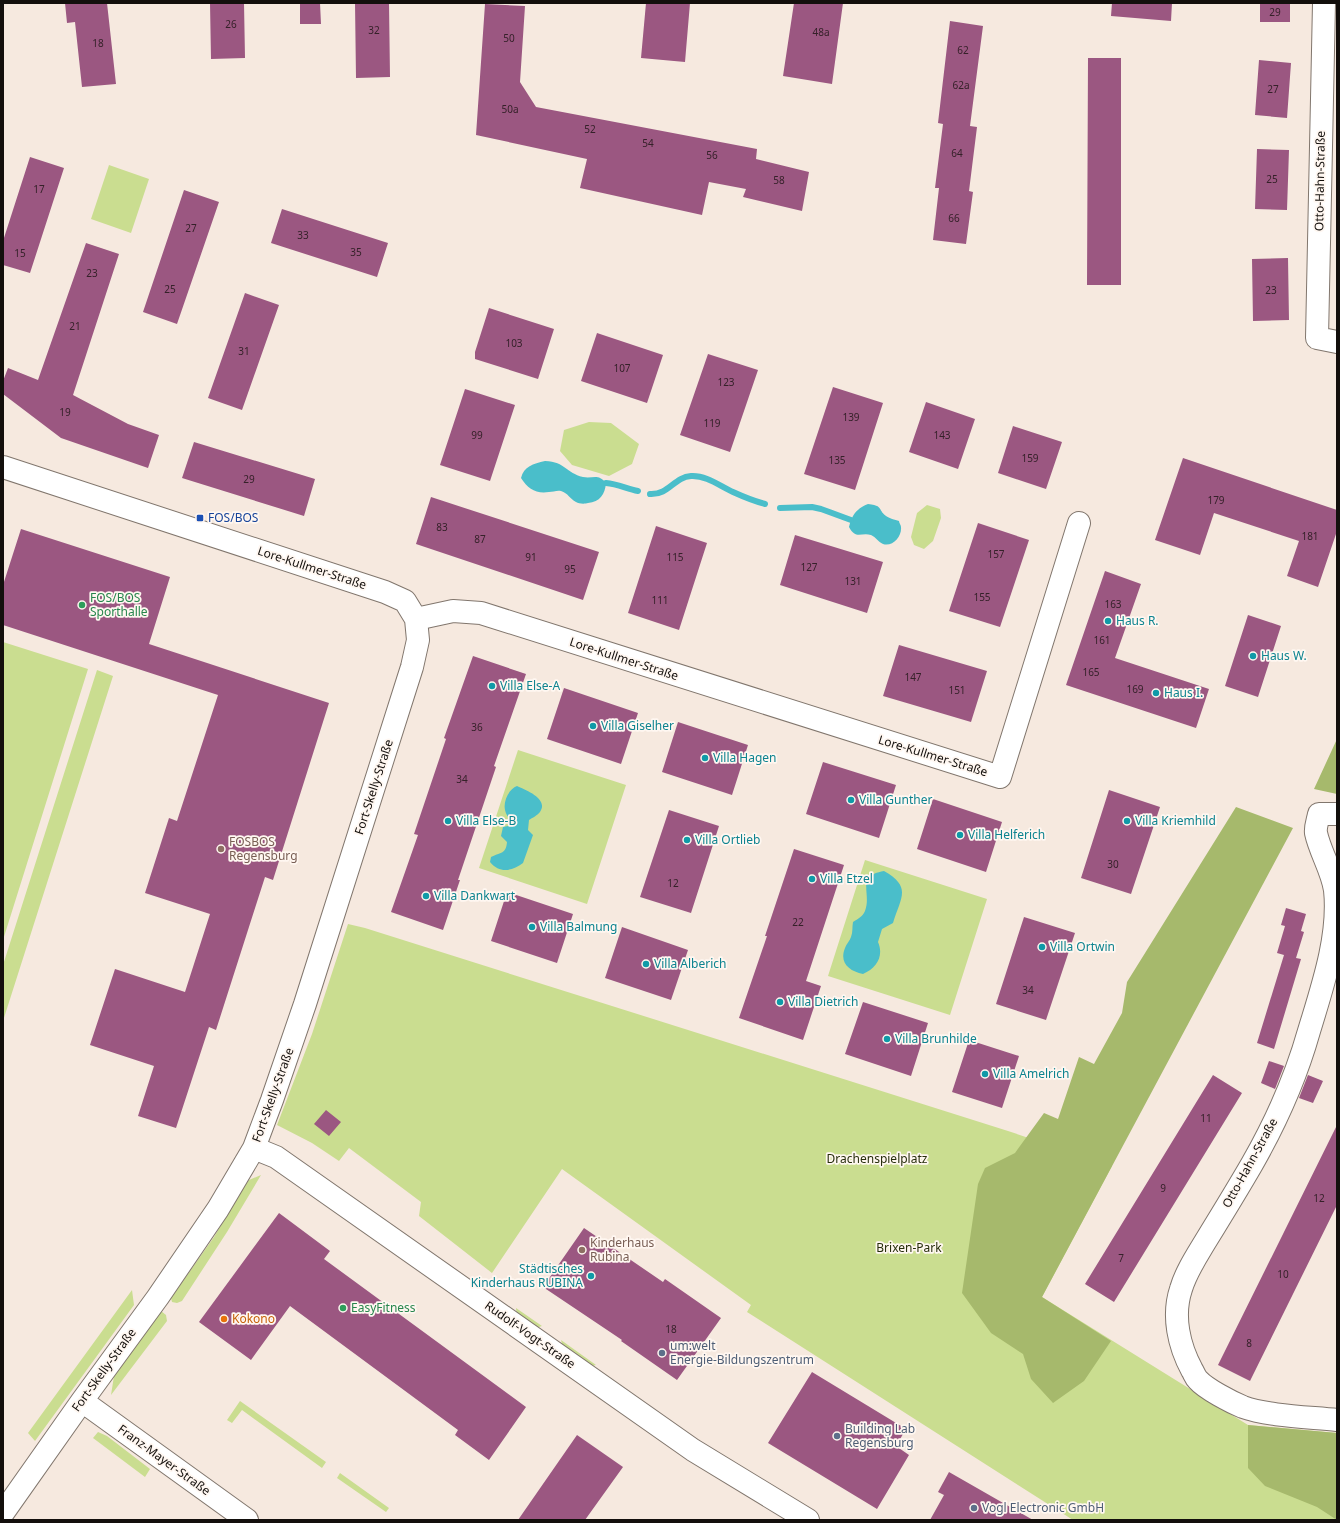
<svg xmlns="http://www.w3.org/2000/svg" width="1340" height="1523" font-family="'Noto Sans',sans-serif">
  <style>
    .green { fill: #cadd90 }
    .forest { fill: #a6b96c }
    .water { fill: #4abeca }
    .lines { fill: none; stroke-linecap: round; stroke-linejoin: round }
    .stream { stroke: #4abeca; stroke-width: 6 }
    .building { fill: #9b5781 }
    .minor-casing { stroke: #81766d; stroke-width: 24 }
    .minor { stroke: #fff; stroke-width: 22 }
    .transit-dot { fill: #1a4fb4; stroke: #fff7f1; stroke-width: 1.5 }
    .leisure-dot { fill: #2e9e5b; stroke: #fff7f1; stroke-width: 1.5 }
    .culture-dot { fill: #0f9aa8; stroke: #fff7f1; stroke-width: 1.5 }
    .education-dot { fill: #8d6e63; stroke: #fff7f1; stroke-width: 1.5 }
    .food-dot { fill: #e8710a; stroke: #fff7f1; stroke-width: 1.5 }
    .service-dot { fill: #5c6f8a; stroke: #fff7f1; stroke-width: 1.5 }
    .labels { text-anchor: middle; stroke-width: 3.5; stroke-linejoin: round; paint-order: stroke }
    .number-label { font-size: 10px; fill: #352129 }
    .street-label { font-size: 12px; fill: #130f0c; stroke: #fff7f1 }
    .transit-label { font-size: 12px; fill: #164399; stroke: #fff7f1; text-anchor: start }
    .leisure-label { font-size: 12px; fill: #27864d; stroke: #fff7f1; text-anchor: start }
    .culture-label { font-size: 12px; fill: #0d838f; stroke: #fff7f1; text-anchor: start }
    .education-label { font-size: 12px; fill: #785e54; stroke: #fff7f1; text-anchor: start }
    .park-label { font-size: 12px; fill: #262d0b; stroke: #fff7f1 }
    .food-label { font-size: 12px; fill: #c56008; stroke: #fff7f1; text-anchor: start }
    .service-label { font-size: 12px; fill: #4e5e75; stroke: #fff7f1; text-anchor: start }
  </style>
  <rect width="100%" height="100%" fill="#f6e9df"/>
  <!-- green -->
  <path class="green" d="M 109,165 L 149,179 L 131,233 L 91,219 Z
    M 589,422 L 611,423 L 639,444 L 632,464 L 609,476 L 572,465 L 560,451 L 564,430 Z
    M 927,505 L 940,509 L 941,518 L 933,541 L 924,549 L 914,545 L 911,537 L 917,513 Z
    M 3,642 L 88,669 L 3,940 Z
    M 97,670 L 113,676 L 3,1021 L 3,965 Z
    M 518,750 L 626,785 L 587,904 L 479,868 Z
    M 865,860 L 987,899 L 950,1015 L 828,976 Z
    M 348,924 L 365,928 L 1008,1131 L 1112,1166 L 1042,1297 L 1248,1425 L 1337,1433 L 1337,1520 L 1073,1520 L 747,1312 L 751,1305 L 562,1169 L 492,1273 L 419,1216 L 421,1202 L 349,1148 L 339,1161 L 312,1143 L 277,1125 L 312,1034 Z
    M 261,1175 L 227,1232 L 182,1301 L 177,1303 L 172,1302 L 171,1298 L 214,1237 L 242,1189 L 249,1180 Z
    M 132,1290 L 134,1305 L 35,1441 L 28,1433 Z
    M 516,1308 L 542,1326 L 530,1330 L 517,1321 Z
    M 161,1311 L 166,1315 L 167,1321 L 111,1395 L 114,1376 Z
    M 561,1340 L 596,1365 L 584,1368 L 565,1355 Z
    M 240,1401 L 326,1462 L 322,1468 L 242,1410 L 232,1423 L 227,1420 Z
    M 98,1432 L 107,1436 L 150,1469 L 145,1477 L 93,1438 Z
    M 340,1473 L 389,1508 L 386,1512 L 337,1478 Z"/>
  <!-- forest -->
  <path class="forest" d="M 1337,739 L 1337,794 L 1314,789 Z
    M 1236,807 L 1293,828 L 1042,1297 L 1111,1341 L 1084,1381 L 1053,1403 L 1031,1379 L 1023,1354 L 991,1333 L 962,1293 L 978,1184 L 985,1168 L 1015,1153 L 1044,1113 L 1058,1119 L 1079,1057 L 1094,1064 L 1122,1013 L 1127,982 Z
    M 1248,1425 L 1337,1433 L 1337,1520 L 1317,1507 L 1265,1486 L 1248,1468 Z"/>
  <!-- water -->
  <path class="water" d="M 545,461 C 566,462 566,473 583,477 C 593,479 598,473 606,483 C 605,494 600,502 588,503 C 585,504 579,504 576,502 C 570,499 568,493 561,491 C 557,490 553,492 549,492 C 536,494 528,489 521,478 C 524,466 533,464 545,461 Z
    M 868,504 C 884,506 877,509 886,516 C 889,518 895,520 899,521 C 899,523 901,525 901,527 C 902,536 893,547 883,544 C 878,542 876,537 871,535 C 861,532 856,540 849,527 C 852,515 856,509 868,504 Z
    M 517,786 C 526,790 549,799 540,812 C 538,815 532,818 529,820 L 528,830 L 533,835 L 523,863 C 512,871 500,874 490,862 L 491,857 C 501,852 506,854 507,842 L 501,836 L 503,827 L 508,826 L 511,821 C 509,818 506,815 505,810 C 503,801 509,789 517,786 Z
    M 884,871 C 912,887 901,897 893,923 L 882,929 L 878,942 C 884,956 877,968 863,974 C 849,971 839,963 845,948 C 846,944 850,941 851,937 C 853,932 852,927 853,922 C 858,919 863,916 865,911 C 872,893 855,876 884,871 Z"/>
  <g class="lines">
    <!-- stream -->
    <path class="stream" d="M 606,483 C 618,484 627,489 638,491
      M 650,494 C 669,495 674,477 691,476 C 706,475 720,486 733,492 C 744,497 754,501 765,504
      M 780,508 L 812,507 L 821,509 L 851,520"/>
  </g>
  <!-- building -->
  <path class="building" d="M 65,3 L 107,3 L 116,84 L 82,87 L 75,22 L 67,23 Z
    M 210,3 L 244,3 L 245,58 L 211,59 Z
    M 300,3 L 320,3 L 321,24 L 300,24 Z
    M 355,3 L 389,3 L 390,77 L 356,78 Z
    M 646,3 L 690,3 L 685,62 L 641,58 Z
    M 794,3 L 843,3 L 832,84 L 783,76 Z
    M 1112,3 L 1172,3 L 1171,21 L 1111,16 Z
    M 1260,3 L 1290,3 L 1290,22 L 1260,22 Z
    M 485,4 L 525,6 L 520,82 L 536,107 L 757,149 L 756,159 L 809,172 L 802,211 L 743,197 L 746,189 L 709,182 L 702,215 L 580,188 L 587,159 L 476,135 Z
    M 950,21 L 983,26 L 970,126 L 977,127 L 969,191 L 973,192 L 966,244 L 933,240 L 939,188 L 935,188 L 943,124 L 938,123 Z
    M 1088,58 L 1121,58 L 1121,285 L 1087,285 Z
    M 1259,60 L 1291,63 L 1287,118 L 1255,115 Z
    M 1257,149 L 1289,150 L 1287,210 L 1255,209 Z
    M 30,157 L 64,168 L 30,273 L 3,265 L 3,241 Z
    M 184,190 L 219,202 L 177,324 L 143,312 Z
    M 282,209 L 388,243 L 377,277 L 271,243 Z
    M 86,243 L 119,254 L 73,395 L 128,424 L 159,435 L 148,468 L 61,438 L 3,394 L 3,381 L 8,368 L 38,380 Z
    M 1288,258 L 1289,320 L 1253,321 L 1252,259 Z
    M 245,293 L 279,305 L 242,410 L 208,398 Z
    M 489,308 L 554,329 L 538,379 L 475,359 L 475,352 Z
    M 597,333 L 663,355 L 647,403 L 581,381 Z
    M 708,354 L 758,370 L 730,452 L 680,435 Z
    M 833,387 L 883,403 L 855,490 L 804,474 Z
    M 465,389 L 515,405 L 490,481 L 440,465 Z
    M 926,402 L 975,419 L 958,469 L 909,452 Z
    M 1013,426 L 1062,442 L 1046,489 L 998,473 Z
    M 194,442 L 315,479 L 304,516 L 182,478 Z
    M 1183,458 L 1337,510 L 1337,531 L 1318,587 L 1287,576 L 1299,541 L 1214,513 L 1200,555 L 1155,540 Z
    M 431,497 L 599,552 L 583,600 L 416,544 Z
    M 978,523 L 1029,540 L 1000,627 L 949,611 Z
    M 656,526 L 707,543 L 679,630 L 628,613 Z
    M 21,529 L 170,577 L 149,644 L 329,703 L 273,880 L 265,877 L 216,1030 L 209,1027 L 176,1128 L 138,1116 L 154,1066 L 90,1045 L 115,969 L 185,992 L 210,914 L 145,893 L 169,818 L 177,821 L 218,695 L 3,625 L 3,585 Z
    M 795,535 L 883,562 L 867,613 L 780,585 Z
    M 1105,571 L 1141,584 L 1115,658 L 1209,689 L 1196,728 L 1066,685 Z
    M 1248,615 L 1281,626 L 1258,697 L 1225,686 Z
    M 899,645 L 987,671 L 971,722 L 883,696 Z
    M 473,656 L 526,674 L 494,766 L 496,767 L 458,880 L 460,880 L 443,930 L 391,912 L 418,835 L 414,834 L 446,739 L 444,738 Z
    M 564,688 L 638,713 L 621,764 L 547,739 Z
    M 678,722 L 748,745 L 732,795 L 662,772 Z
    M 823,762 L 896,785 L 879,838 L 806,814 Z
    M 1109,790 L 1160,807 L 1131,894 L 1081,878 Z
    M 933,799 L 1002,822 L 986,872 L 917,849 Z
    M 669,810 L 719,826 L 691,913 L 640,897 Z
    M 794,849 L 844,865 L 806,981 L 821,986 L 803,1040 L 739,1018 L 767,936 L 765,936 Z
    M 507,892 L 573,914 L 557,963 L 491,941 Z
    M 1286,908 L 1306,914 L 1301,931 L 1304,932 L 1296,958 L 1301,959 L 1274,1049 L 1257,1043 L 1284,955 L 1277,953 L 1285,926 L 1281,925 Z
    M 1024,917 L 1075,933 L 1046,1020 L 996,1004 Z
    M 622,927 L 688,950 L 671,1000 L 605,978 Z
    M 863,1002 L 928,1023 L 911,1076 L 845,1054 Z
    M 969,1040 L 1019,1056 L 1002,1108 L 952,1092 Z
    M 1269,1061 L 1284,1066 L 1275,1089 L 1261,1083 Z
    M 1213,1075 L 1242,1093 L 1114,1302 L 1085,1284 Z
    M 1308,1075 L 1323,1081 L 1313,1103 L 1299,1098 Z
    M 326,1110 L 341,1122 L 329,1136 L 314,1124 Z
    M 1337,1125 L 1337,1205 L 1250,1381 L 1218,1365 Z
    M 279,1213 L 330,1251 L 324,1259 L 526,1407 L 489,1460 L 455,1435 L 458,1430 L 290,1306 L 251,1360 L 199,1322 Z
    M 584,1228 L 663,1282 L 665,1279 L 721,1318 L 677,1380 L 621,1341 L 622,1340 L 543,1287 Z
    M 812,1372 L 906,1429 L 896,1446 L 909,1455 L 877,1509 L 768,1443 Z
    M 577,1435 L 623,1467 L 585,1520 L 518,1520 Z
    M 949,1472 L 1033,1520 L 930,1520 L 944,1495 L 938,1492 Z"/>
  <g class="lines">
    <defs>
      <path id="minor" d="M 1324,3 L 1317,338 L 1337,342
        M 3,467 L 385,592 L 405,601 L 416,619 L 418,640 L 412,667 L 305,1004 L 272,1100 L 254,1148 L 218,1209 L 158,1297 L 82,1401 L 3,1513
        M 416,619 L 453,611 L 481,613 L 1000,777 L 1079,523
        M 1337,814 L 1319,814 C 1318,820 1315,827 1316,833 C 1320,852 1332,870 1335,890 C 1340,936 1322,988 1309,1031 C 1296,1077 1276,1122 1252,1164 C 1237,1190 1221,1216 1205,1242 C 1196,1257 1186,1272 1181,1289 C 1172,1316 1179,1346 1192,1370 C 1194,1373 1195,1377 1198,1380 C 1206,1389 1231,1402 1243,1407 C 1268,1416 1309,1417 1337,1420
        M 254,1148 L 276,1157 L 693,1450 L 808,1520
        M 82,1401 L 247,1520"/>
    </defs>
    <!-- minor casing -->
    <use href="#minor" class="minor-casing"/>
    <!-- minor -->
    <use href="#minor" class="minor"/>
  </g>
  <!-- markers -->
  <rect class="transit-dot" x="196" y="514" width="8" height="8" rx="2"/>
  <g class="leisure-dot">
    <circle cx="82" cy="605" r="4"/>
    <circle cx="343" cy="1308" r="4"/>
  </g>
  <g class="culture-dot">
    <circle cx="1108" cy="621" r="4"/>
    <circle cx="1253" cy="656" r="4"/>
    <circle cx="492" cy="686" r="4"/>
    <circle cx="1156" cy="693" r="4"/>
    <circle cx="593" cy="726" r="4"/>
    <circle cx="705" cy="758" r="4"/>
    <circle cx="851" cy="800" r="4"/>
    <circle cx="448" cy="821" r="4"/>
    <circle cx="1127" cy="821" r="4"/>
    <circle cx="960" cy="835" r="4"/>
    <circle cx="687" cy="840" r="4"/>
    <circle cx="812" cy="879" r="4"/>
    <circle cx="426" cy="896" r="4"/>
    <circle cx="532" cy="927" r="4"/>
    <circle cx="1042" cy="947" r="4"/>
    <circle cx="646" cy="964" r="4"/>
    <circle cx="780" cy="1002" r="4"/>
    <circle cx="887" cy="1039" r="4"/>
    <circle cx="985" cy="1074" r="4"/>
    <circle cx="591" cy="1276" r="4"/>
  </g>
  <g class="education-dot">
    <circle cx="221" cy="849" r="4"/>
    <circle cx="582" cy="1250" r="4"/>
  </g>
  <circle class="food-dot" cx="224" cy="1319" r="4"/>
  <g class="service-dot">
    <circle cx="662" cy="1353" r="4"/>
    <circle cx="837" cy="1436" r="4"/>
    <circle cx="974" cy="1508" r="4"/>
  </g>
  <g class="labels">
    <!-- number labels -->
    <g class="number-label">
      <text x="1275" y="16">29</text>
      <text x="231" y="28">26</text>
      <text x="374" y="34">32</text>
      <text x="821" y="36">48a</text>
      <text x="509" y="42">50</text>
      <text x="98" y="47">18</text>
      <text x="963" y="54">62</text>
      <text x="961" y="89">62a</text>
      <text x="1273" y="93">27</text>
      <text x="510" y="113">50a</text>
      <text x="590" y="133">52</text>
      <text x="648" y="147">54</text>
      <text x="957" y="157">64</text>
      <text x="712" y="159">56</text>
      <text x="1272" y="183">25</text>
      <text x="779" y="184">58</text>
      <text x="39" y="193">17</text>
      <text x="954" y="222">66</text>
      <text x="191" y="232">27</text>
      <text x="303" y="239">33</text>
      <text x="356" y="256">35</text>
      <text x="20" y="257">15</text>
      <text x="92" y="277">23</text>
      <text x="170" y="293">25</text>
      <text x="1271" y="294">23</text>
      <text x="75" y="330">21</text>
      <text x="514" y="347">103</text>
      <text x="244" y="355">31</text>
      <text x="622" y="372">107</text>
      <text x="726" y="386">123</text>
      <text x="65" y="416">19</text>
      <text x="851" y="421">139</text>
      <text x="712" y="427">119</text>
      <text x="477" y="439">99</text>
      <text x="942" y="439">143</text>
      <text x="1030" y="462">159</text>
      <text x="837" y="464">135</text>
      <text x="249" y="483">29</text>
      <text x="1216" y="504">179</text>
      <text x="442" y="531">83</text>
      <text x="1310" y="540">181</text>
      <text x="480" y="543">87</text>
      <text x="996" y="558">157</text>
      <text x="531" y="561">91</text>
      <text x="675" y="561">115</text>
      <text x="809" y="571">127</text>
      <text x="570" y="573">95</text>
      <text x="853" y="585">131</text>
      <text x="982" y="601">155</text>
      <text x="660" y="604">111</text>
      <text x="1113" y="608">163</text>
      <text x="1102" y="644">161</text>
      <text x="1091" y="676">165</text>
      <text x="913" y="681">147</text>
      <text x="1135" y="693">169</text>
      <text x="957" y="694">151</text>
      <text x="477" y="731">36</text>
      <text x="462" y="783">34</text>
      <text x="1113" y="868">30</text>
      <text x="673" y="887">12</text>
      <text x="798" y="926">22</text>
      <text x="1028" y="994">34</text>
      <text x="1206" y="1122">11</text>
      <text x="1163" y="1192">9</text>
      <text x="1319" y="1202">12</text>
      <text x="1121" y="1262">7</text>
      <text x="1283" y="1278">10</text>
      <text x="671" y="1333">18</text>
      <text x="1249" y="1347">8</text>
    </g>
    <!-- street labels -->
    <g class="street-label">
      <text transform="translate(1320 181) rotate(-89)" y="4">Otto-Hahn-Straße</text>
      <text transform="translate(312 568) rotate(18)" y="4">Lore-Kullmer-Straße</text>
      <text transform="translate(624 659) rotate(18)" y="4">Lore-Kullmer-Straße</text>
      <text transform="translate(933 756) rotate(17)" y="4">Lore-Kullmer-Straße</text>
      <text transform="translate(374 787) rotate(-72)" y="4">Fort-Skelly-Straße</text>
      <text transform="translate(273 1095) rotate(-70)" y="4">Fort-Skelly-Straße</text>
      <text transform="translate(1250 1163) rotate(-61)" y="4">Otto-Hahn-Straße</text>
      <text transform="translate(530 1335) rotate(35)" y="4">Rudolf-Vogt-Straße</text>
      <text transform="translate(104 1370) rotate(-54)" y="4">Fort-Skelly-Straße</text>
      <text transform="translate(164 1460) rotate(36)" y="4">Franz-Mayer-Straße</text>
    </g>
    <!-- transit labels -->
    <g class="transit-label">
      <text x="208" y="522">FOS/BOS</text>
    </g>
    <!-- leisure labels -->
    <g class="leisure-label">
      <text x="90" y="602">FOS/BOS<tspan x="90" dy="14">Sporthalle</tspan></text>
      <text x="351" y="1312">EasyFitness</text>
    </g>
    <!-- culture labels -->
    <g class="culture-label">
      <text x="1116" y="625">Haus R.</text>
      <text x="1261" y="660">Haus W.</text>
      <text x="500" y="690">Villa Else-A</text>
      <text x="1164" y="697">Haus I.</text>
      <text x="601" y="730">Villa Giselher</text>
      <text x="713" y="762">Villa Hagen</text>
      <text x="859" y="804">Villa Gunther</text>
      <text x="456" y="825">Villa Else-B</text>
      <text x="1135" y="825">Villa Kriemhild</text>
      <text x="968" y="839">Villa Helferich</text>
      <text x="695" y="844">Villa Ortlieb</text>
      <text x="820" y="883">Villa Etzel</text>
      <text x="434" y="900">Villa Dankwart</text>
      <text x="540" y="931">Villa Balmung</text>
      <text x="1050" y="951">Villa Ortwin</text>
      <text x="654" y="968">Villa Alberich</text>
      <text x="788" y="1006">Villa Dietrich</text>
      <text x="895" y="1043">Villa Brunhilde</text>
      <text x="993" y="1078">Villa Amelrich</text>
      <text x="583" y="1273" text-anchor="end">Städtisches<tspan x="583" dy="14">Kinderhaus RUBINA</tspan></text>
    </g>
    <!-- education labels -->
    <g class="education-label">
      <text x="229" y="846">FOSBOS<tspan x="229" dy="14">Regensburg</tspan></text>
      <text x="590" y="1247">Kinderhaus<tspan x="590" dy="14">Rubina</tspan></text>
    </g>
    <!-- park labels -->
    <g class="park-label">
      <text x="877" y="1163">Drachenspielplatz</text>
      <text x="909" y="1252">Brixen-Park</text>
    </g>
    <!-- food labels -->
    <g class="food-label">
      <text x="232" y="1323">Kokono</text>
    </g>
    <!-- service labels -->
    <g class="service-label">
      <text x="670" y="1350">um:welt<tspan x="670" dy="14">Energie-Bildungszentrum</tspan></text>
      <text x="845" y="1433">Building Lab<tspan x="845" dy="14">Regensburg</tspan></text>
      <text x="982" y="1512">Vogl Electronic GmbH</text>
    </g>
  </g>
  <!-- border -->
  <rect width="1340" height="1523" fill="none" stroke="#130f0c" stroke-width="8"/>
</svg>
